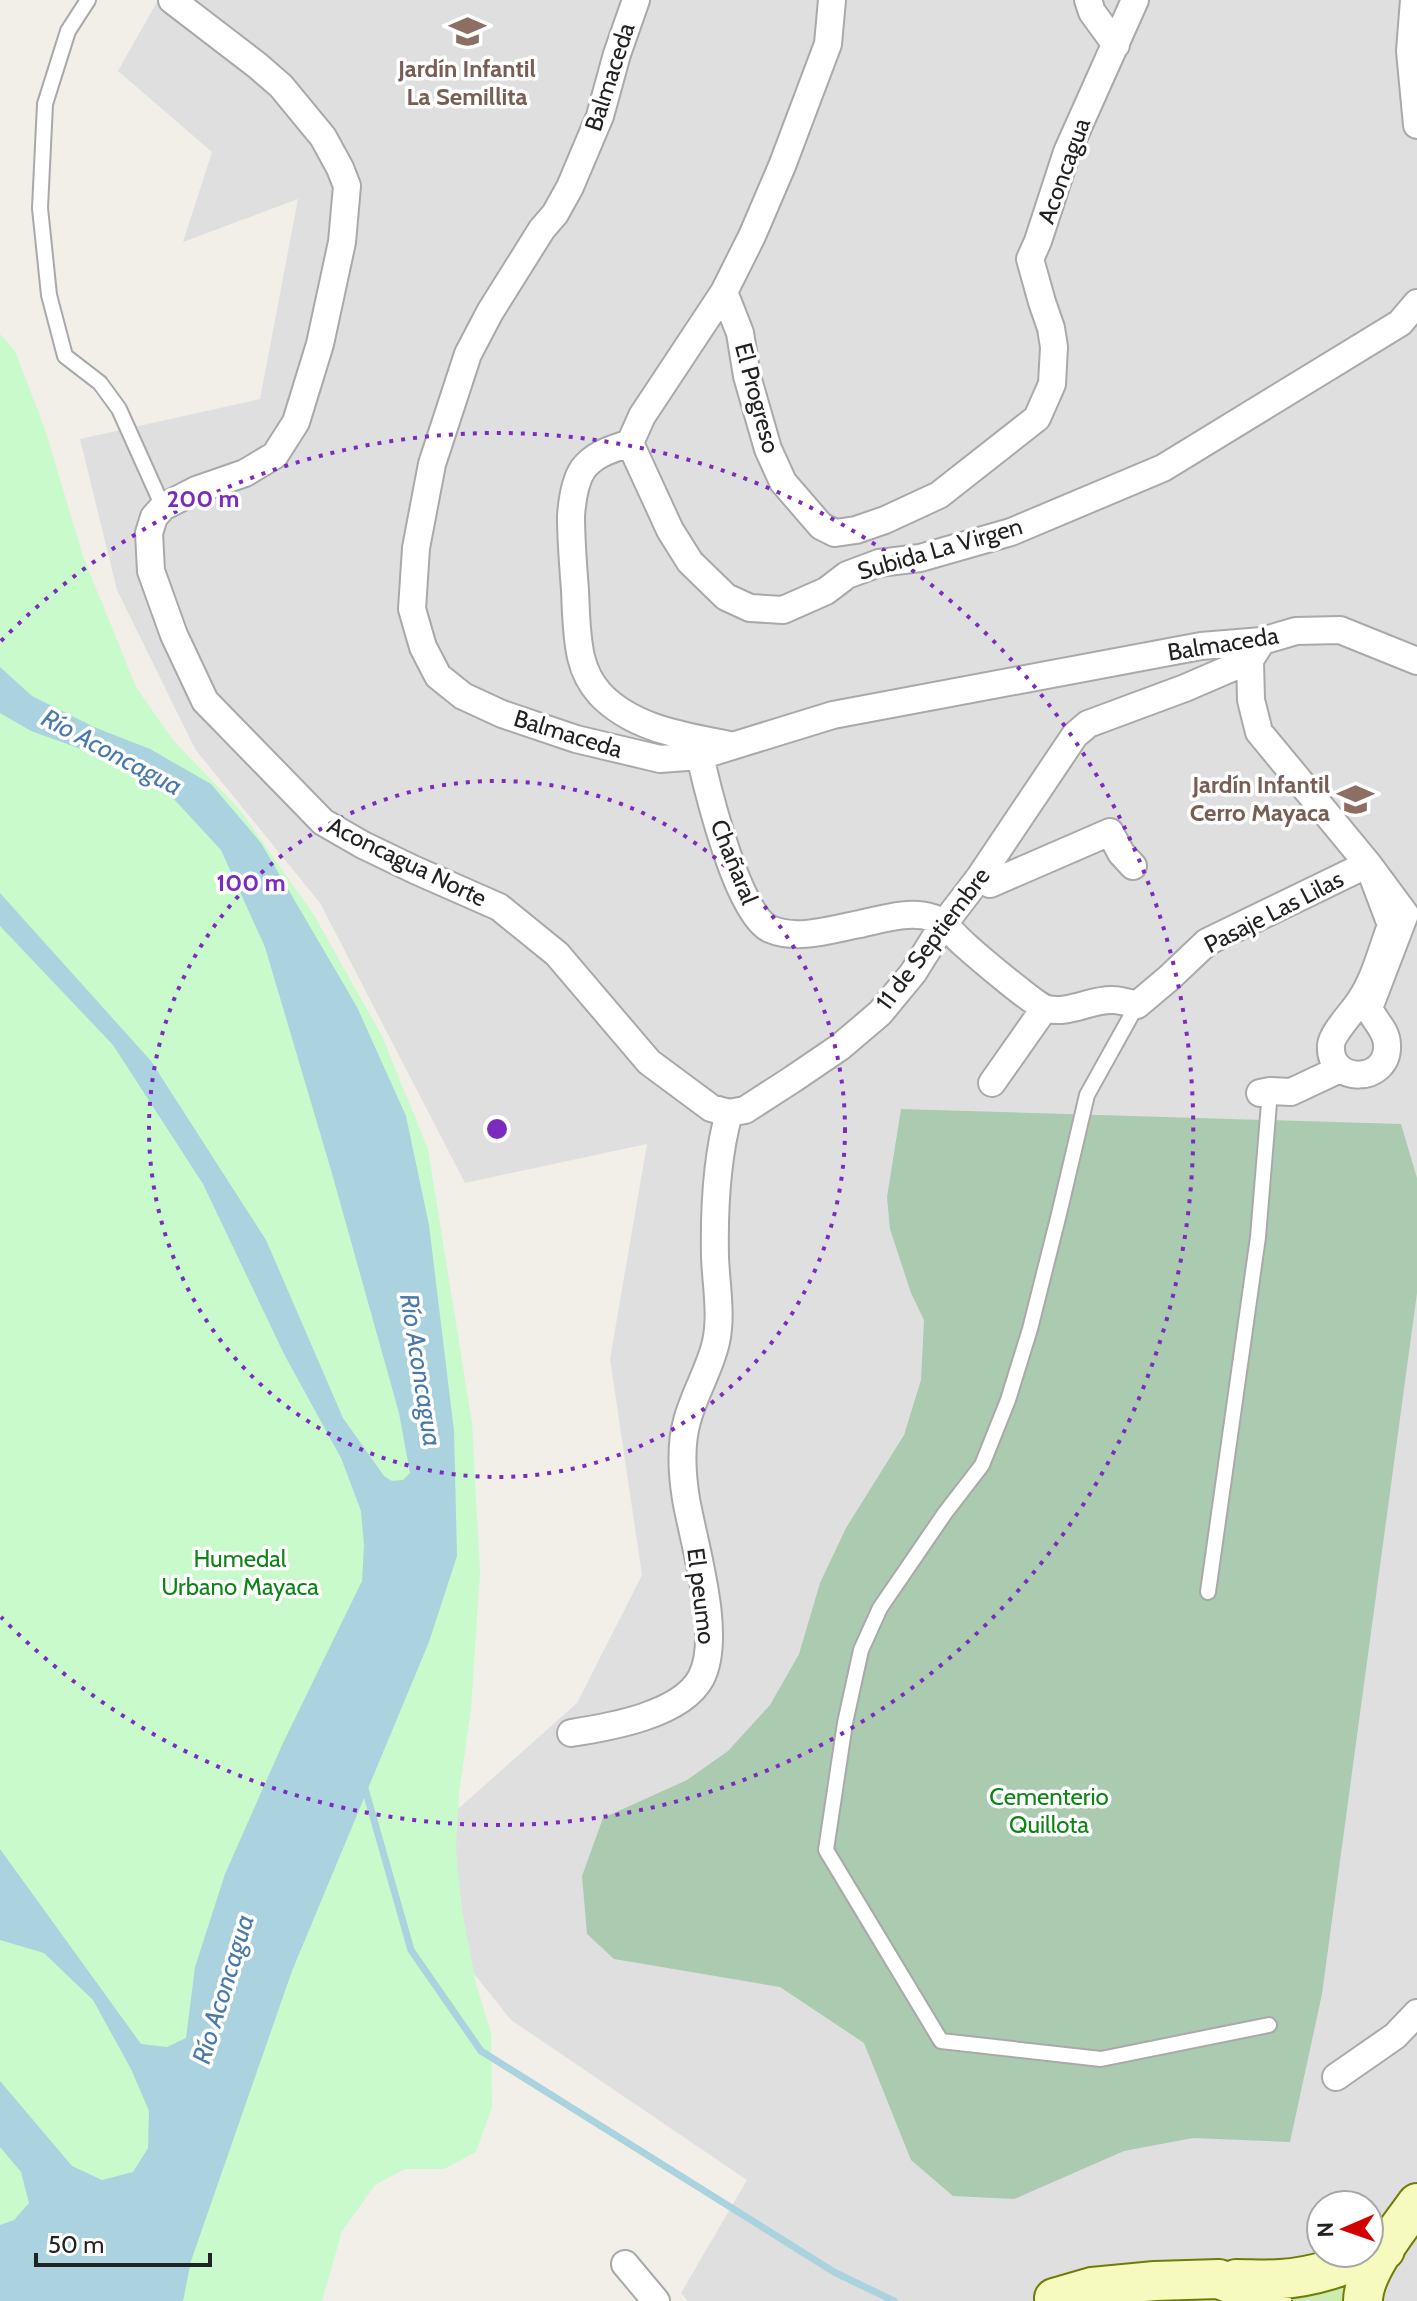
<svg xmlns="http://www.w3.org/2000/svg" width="1417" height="2301" font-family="Cabin,sans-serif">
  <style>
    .residential { fill: #e0dfdf; fill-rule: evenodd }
    .grass { fill: #cdebb0 }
    .cemetery { fill: #aacbaf }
    .park { fill: #c8facc }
    .water { fill: #aad3df }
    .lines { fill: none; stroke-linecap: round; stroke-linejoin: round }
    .stream { stroke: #aad3df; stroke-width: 7 }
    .lane-casing { stroke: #a9a9a9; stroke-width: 18 }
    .street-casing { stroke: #a9a9a9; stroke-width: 30 }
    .secondary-casing { stroke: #707d05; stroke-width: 42 }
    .lane { stroke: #fff; stroke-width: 14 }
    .street { stroke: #fff; stroke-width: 26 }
    .secondary { stroke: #f7fabf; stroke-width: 38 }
    .ring { fill: none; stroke: #7b2cbf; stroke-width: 4; stroke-dasharray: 4 8 }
    .labels { text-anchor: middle; stroke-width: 7; stroke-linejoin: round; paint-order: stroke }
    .education-label { font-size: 24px; font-weight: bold; fill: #785e54; stroke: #fff }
    .street-label { font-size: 24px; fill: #222; stroke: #fff }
    .park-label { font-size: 24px; fill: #0c8416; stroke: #fff }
    .water-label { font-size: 26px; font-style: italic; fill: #4a7aab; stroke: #fff }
    .centre { fill: #7b2cbf; stroke: #fff; stroke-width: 4 }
    .ring-label { font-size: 24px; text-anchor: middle; font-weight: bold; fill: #7b2cbf; stroke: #fff; stroke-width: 7; stroke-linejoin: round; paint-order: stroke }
  </style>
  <rect width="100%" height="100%" fill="#f2efe9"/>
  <!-- residential -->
  <path class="residential" d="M 158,0 L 1417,0 L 1417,2301 L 688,2301 L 681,2293 L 747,2180 L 511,2020 L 435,1925 L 458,1809 L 577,1703 L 642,1575 L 610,1359 L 647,1144 L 465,1183 L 320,903 L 195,749 L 117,590 L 80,439 L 260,399 L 298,199 L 183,242 L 212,152 L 118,71 ZM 1321,2205 L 1369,2205 L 1369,2253 L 1321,2253 Z"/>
  <!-- grass -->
  <path class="grass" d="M 1351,2276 L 1350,2301 L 1292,2301 L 1295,2290 Z"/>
  <!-- cemetery -->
  <path class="cemetery" d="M 901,1109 L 1401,1124 L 1417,1178 L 1417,1293 L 1322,1994 L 1290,2142 L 1193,2138 L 1124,2151 L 1014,2199 L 953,2196 L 911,2160 L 864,2043 L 780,1987 L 614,1959 L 587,1934 L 582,1876 L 603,1818 L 687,1780 L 728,1751 L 770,1705 L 799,1654 L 820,1583 L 846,1528 L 904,1435 L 921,1380 L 924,1320 L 911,1293 L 890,1229 L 887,1197 Z"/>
  <!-- park -->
  <path class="park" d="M 0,334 L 15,351 L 45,429 L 83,556 L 136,687 L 173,740 L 240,810 L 314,915 L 382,1036 L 428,1149 L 472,1423 L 480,1572 L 471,1709 L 459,1793 L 456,1849 L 462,1910 L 476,1984 L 491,2032 L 492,2107 L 476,2152 L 444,2169 L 405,2169 L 375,2185 L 342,2231 L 322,2301 L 0,2301 Z"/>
  <!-- water -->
  <path class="water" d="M 0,667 L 32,696 L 94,727 L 150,749 L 211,784 L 261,843 L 357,1007 L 406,1116 L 429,1225 L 454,1431 L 457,1556 L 429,1642 L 292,1971 L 191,2261 L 183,2301 L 0,2301 L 0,2225 L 14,2220 L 29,2203 L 21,2172 L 0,2147 L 0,2081 L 72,2166 L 102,2180 L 133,2172 L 148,2148 L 149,2111 L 131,2069 L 93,2000 L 44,1953 L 0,1940 L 0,1849 L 141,2044 L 167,2047 L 186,2038 L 195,1967 L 225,1874 L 283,1743 L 362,1581 L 364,1545 L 361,1511 L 341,1458 L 284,1354 L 203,1184 L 113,1045 L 0,926 L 0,893 L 151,1061 L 266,1240 L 343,1418 L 384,1476 L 392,1481 L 403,1480 L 410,1473 L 399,1413 L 331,1170 L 265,947 L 221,850 L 171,796 L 117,762 L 31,731 L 0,713 Z"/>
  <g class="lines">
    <!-- stream -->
    <path class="stream" d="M 364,1785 L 411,1950 L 481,2051 L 834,2272 L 894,2301"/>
    <defs>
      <path id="lane" d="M 88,0 L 68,31 L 45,104 L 40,208 L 49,295 L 65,356 L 100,383 L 119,409 L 163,507
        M 1137,1005 L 1087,1095 L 1059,1214 L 1030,1329 L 1008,1400 L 982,1465 L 945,1513 L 880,1608 L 861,1650 L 845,1723 L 826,1850 L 941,2041 L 1101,2059 L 1269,2025
        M 1208,1592 L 1258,1237 L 1270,1091"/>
      <path id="street" d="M 172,0 L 258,66 L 281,86 L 323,137 L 340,168 L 347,186 L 342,242 L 320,344 L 296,422 L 275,455 L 245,473 L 196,490 L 163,507 L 154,517 L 149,533 L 151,571 L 174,635 L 205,701 L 323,822 L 363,845 L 415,870 L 499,907 L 557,954 L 649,1062 L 711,1108 L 729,1113
        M 636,0 L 617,54 L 600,116 L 570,187 L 555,214 L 542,229 L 490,312 L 468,354 L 432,464 L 416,548 L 412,609 L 423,647 L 438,676 L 463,696 L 502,714 L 576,739 L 660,759 L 700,756 L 833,715 L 1201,646 L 1262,641 L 1296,631 L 1340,630 L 1417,661
        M 832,0 L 828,44 L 782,166 L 752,236 L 724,292 L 642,416 L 630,443 L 670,530 L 690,562 L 726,597 L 750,608 L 783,610 L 826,591 L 847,575 L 879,563 L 920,558 L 1011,532 L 1163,468 L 1400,323 L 1417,303
        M 1088,0 L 1092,12 L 1116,45
        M 1414,0 L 1410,51 L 1417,125
        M 724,292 L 740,333 L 747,376 L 768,449 L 783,482 L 821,526 L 835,533 L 856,530 L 885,520 L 939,495 L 1037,418 L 1052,384 L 1054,347 L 1051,328 L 1042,302 L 1030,259 L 1038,241 L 1067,152 L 1135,0
        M 630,443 C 613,449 595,453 583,469 C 575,481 572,502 571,516 C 571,541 573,565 575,590 C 576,612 576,635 581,657 C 584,670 591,684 600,694 C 633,729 685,736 729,745
        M 700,756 C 708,791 738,915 770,929 C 798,941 832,929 860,924 C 883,919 910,910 933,918 C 945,922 955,937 965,945 C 976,955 1037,1007 1047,1009 C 1070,1014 1091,999 1113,1000 C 1121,1000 1129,1003 1137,1005 L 1169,978 L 1207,942 L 1368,864 L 1405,914 L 1369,1008 C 1374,1021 1387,1030 1387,1045 C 1389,1084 1328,1085 1331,1045 C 1332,1033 1353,1012 1361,999 C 1375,978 1382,949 1391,925 L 1368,864 L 1259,732 L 1251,700 L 1250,660 L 1262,641
        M 979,878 L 990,884 L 1110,832 L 1121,853 L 1133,866
        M 992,1083 L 1044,1009
        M 1260,1093 L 1270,1091 L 1291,1092 L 1340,1069
        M 571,1733 C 610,1727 681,1715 701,1678 C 723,1636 694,1545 686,1499 C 682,1474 680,1446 687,1421 C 694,1394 710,1369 716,1342 C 722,1315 716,1284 715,1257 C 714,1209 716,1160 729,1113 L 745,1110 L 793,1079 L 840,1047 L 880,1013 L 913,973 L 943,925 L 979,878 L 1075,735 L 1088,724 L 1185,688 L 1250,660
        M 1336,2077 L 1395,2036 L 1417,2013
        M 625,2264 L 656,2301"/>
      <path id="secondary" d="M 1236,2279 C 1251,2279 1266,2280 1281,2279 C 1317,2277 1351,2263 1385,2250
        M 1054,2298 L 1092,2287 L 1155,2281 L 1219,2279 L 1272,2301
        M 1363,2301 C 1363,2271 1400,2227 1417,2203"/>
    </defs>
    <!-- lane casing -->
    <use href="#lane" class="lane-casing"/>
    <!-- street casing -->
    <use href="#street" class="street-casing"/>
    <!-- secondary casing -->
    <use href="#secondary" class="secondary-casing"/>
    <!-- lane -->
    <use href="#lane" class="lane"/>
    <!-- street -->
    <use href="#street" class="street"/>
    <!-- secondary -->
    <use href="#secondary" class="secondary"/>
  </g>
  <!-- distance rings -->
  <g class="ring">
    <circle cx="497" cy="1129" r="348"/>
    <path d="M1 641A696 696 0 1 1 1 1617"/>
  </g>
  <!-- icons -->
  <defs>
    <symbol id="school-bare" viewBox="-9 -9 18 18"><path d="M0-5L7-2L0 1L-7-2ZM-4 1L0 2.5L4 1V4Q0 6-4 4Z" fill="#8d6e63" stroke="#fff" stroke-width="2.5" paint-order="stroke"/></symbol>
  </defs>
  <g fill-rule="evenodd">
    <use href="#school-bare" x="442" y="6" width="51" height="51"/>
    <use href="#school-bare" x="1330" y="774" width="51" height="51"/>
  </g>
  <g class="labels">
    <!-- education labels -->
    <g class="education-label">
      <text x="467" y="77">Jardín Infantil<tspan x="467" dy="28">La Semillita</tspan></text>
      <text x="1330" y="793" text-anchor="end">Jardín Infantil<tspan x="1330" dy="28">Cerro Mayaca</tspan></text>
    </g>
    <!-- street labels -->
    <g class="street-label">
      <text transform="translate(610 77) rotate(-72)" y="8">Balmaceda</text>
      <text transform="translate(1064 171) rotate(-70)" y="8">Aconcagua</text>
      <text transform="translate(757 398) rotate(75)" y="8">El Progreso</text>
      <text transform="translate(940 549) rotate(-16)" y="8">Subida La Virgen</text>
      <text transform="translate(1223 644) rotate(-9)" y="8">Balmaceda</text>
      <text transform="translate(568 734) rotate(17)" y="8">Balmaceda</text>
      <text transform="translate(407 862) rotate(26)" y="8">Aconcagua Norte</text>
      <text transform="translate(734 862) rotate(68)" y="8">Chañaral</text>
      <text transform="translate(1274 912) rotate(-27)" y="8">Pasaje Las Lilas</text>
      <text transform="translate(933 939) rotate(-53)" y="8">11 de Septiembre</text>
      <text transform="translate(701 1596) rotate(83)" y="8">El peumo</text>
    </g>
    <!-- park labels -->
    <g class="park-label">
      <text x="240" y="1567">Humedal<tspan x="240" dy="28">Urbano Mayaca</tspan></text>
      <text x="1049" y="1805">Cementerio<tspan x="1049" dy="28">Quillota</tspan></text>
    </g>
    <!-- water labels -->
    <g class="water-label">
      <text transform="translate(112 752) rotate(28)" y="9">Río Aconcagua</text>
      <text transform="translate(421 1370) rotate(81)" y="9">Río Aconcagua</text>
      <text transform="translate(223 1989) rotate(-73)" y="9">Río Aconcagua</text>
    </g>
  </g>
  <circle cx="497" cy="1129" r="12" class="centre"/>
  <g class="ring-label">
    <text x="203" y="507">200 m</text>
    <text x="251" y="891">100 m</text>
  </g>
  <!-- north arrow -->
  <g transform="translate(1345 2229) rotate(268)"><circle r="38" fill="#ffffff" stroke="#a7a7a7" stroke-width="2"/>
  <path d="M0-6L14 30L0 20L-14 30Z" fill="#d40000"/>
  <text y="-12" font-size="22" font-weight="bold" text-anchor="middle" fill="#222222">N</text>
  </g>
  <!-- scale -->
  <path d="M36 2253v12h174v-12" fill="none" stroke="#222222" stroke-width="4"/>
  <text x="48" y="2253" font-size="24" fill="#222222" stroke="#ffffff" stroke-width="6" paint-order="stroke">50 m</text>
</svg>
